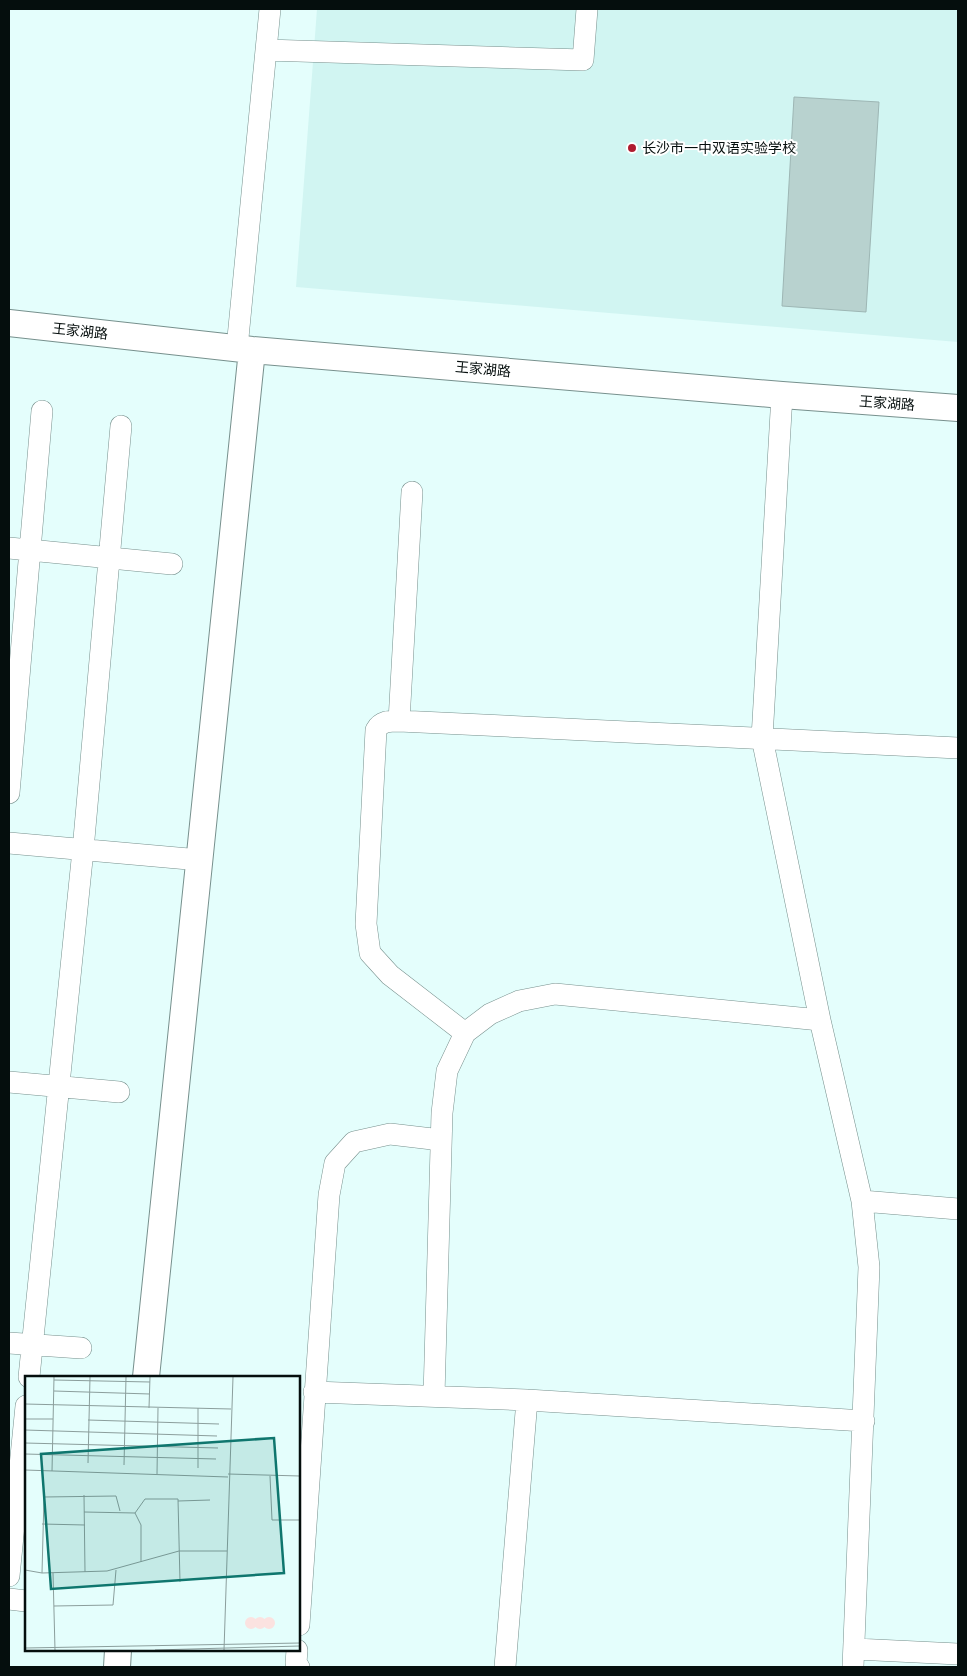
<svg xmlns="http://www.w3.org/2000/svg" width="967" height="1676" font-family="'DM Sans','Noto Sans SC',sans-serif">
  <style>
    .built { fill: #d1f5f2 }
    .building { fill: #b8d2cf; stroke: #9db6b4 }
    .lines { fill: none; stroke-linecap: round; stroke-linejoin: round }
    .minor-casing { stroke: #77908d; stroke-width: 22 }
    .tertiary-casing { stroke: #77908d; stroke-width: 28 }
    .minor { stroke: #fff; stroke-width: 21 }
    .tertiary { stroke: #fff; stroke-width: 26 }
    .poi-dot { fill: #af1b2f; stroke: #fff; stroke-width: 2 }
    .labels { text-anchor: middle; stroke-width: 4; stroke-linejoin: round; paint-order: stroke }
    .poi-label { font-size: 14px; fill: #050e0d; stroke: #fff; text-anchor: start }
    .street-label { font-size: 14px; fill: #050e0d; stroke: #fff }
    .inset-road { fill: none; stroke: #8b9e9c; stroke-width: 1 }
    .view { fill: #0f766e; fill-opacity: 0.15; stroke: #0f766e; stroke-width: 2.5 }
    .inset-edge { fill: none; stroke: #050e0d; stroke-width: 2.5 }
  </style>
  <rect width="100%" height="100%" fill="#e4fefc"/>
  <!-- built -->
  <path class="built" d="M 317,9 L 958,9 L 958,342 L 296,287 Z"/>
  <!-- building -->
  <path class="building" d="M 794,97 L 879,102 L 866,312 L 782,306 Z"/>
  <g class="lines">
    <defs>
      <path id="minor" d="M 266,50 L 583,60 L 587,9
        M 237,348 L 270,9
        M 782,395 L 762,738 L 820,1020 L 862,1201 L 869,1267 L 853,1667
        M 9,548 L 172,564
        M 399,721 L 412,492
        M 9,793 L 42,411
        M 9,843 L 200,860
        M 465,1033 L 390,975 L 370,953 L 366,924 L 376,730 C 381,721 389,721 399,721 L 958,748
        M 9,1082 L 119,1092
        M 862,1201 L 958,1209
        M 9,1343 L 81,1348
        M 29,1377 L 83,850 L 121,426
        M 314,1392 L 527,1400 L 864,1421
        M 434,1396 L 442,1113 L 447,1071 L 465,1033 L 490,1014 L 519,1001 L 555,994 L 820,1020
        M 9,1576 L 26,1406
        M 9,1599 L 26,1601
        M 299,1625 L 329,1195 L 335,1163 L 354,1142 L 390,1134 L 441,1140
        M 855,1649 L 958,1654
        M 297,1650 L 296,1663 L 299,1667
        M 505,1667 L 527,1400"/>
      <path id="tertiary" d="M 9,323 L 252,350 L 782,395 L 958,408
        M 146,1377 L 252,350
        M 117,1667 L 118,1650"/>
    </defs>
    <!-- minor casing -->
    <use href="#minor" class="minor-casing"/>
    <!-- tertiary casing -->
    <use href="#tertiary" class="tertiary-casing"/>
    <!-- minor -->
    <use href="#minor" class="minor"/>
    <!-- tertiary -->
    <use href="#tertiary" class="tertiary"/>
  </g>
  <!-- markers -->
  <circle class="poi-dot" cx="632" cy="148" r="5"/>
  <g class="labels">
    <!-- poi labels -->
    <g class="poi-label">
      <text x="642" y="153">长沙市一中双语实验学校</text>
    </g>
    <!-- street labels -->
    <g class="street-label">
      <text transform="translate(80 331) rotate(6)" y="5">王家湖路</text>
      <text transform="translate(483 369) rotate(5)" y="5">王家湖路</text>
      <text transform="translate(887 403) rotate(4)" y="5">王家湖路</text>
    </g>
  </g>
  <!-- overview -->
  <g transform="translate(25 1376)">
    <rect width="275" height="275" fill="#e4fefc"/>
    <path d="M229 247a6 6 0 1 1 12 0a6 6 0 1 1-12 0ZM220 247a6 6 0 1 1 12 0a6 6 0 1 1-12 0ZM238 247a6 6 0 1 1 12 0a6 6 0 1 1-12 0Z" fill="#fbe2e0"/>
    <path class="inset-road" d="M 29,4 L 125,6M 29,15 L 125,18M 0,28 L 206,33M 124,32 L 125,1M 0,43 L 28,43M 63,44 L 194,48M 0,54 L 192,60M 0,67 L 193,72M 0,78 L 191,83M 63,87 L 65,1M 99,89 L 101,1M 173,92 L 173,32M 0,94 L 203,101M 27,95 L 29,1M 132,98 L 133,32M 203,98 L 275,100M 245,100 L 247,144 L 275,144M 59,119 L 60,196M 153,125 L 185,124M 59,136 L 110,137 L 116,149 L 116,186M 110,137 L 120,123 L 153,123 L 155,206M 17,148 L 60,149M 0,194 L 17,197 L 82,195 L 154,175 L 202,175M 17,197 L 19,121 L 91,120 L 95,135M 28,197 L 30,274M 29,230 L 88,229 L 91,194M 0,272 L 275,267M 130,274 L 275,270M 199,274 L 208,1"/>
    <path class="view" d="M 249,62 L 259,197 L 26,213 L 16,78 Z"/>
    <rect width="275" height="275" class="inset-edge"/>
  </g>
  <!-- border -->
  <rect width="967" height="1676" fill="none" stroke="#050e0d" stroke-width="20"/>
</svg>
